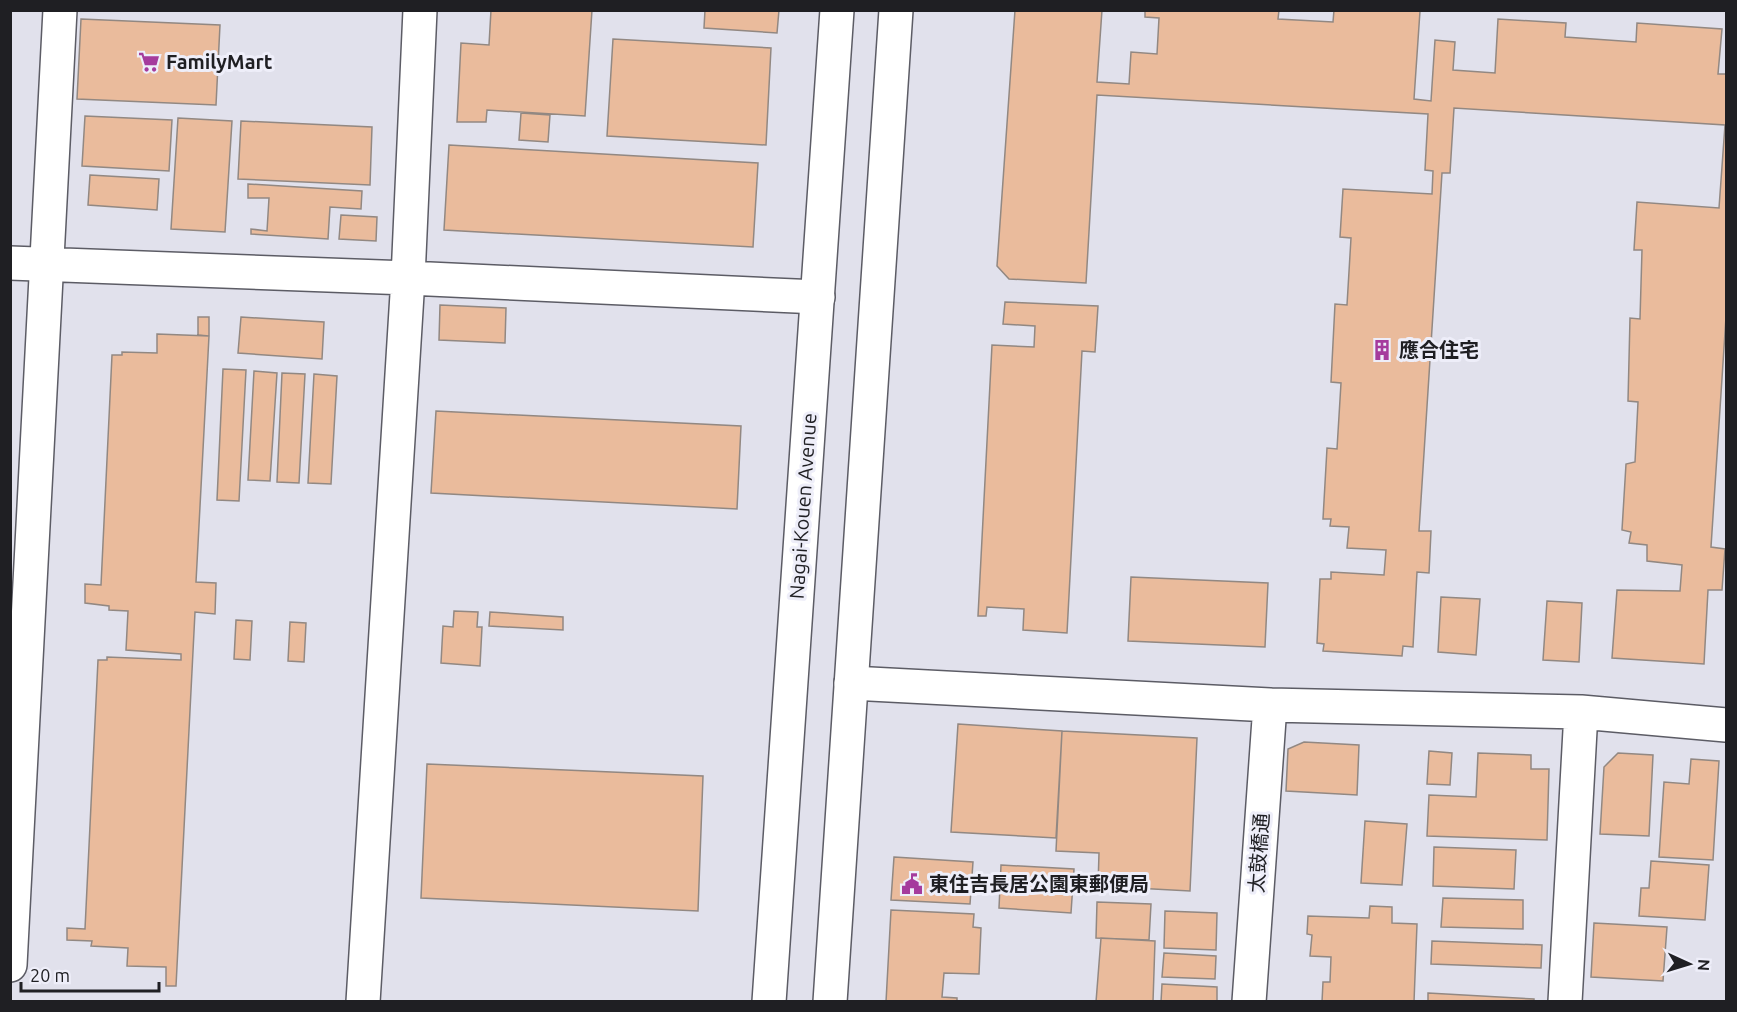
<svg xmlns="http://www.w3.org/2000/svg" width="1737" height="1012" font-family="Ubuntu,'Noto Sans JP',sans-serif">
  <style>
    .building { fill: #eabb9c; stroke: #928882; stroke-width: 1.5 }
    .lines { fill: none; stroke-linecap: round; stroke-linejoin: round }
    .minor-casing { stroke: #5c5c65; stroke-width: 36 }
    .highway-casing { stroke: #5c5c65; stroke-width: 36 }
    .minor { stroke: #fff; stroke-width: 33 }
    .highway { stroke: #fff; stroke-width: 33 }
    .labels { text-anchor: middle; stroke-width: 6; stroke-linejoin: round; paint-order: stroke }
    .poi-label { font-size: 20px; font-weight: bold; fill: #1f1f23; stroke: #eeeef9; text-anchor: start }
    .street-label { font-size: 20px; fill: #1f1f23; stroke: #eeeef9 }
  </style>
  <rect width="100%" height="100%" fill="#e1e1ec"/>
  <!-- building -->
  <path class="building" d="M 491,10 L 592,10 L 585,116 L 487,110 L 486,122 L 457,122 L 461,43 L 489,45 Z
    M 705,10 L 779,10 L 777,33 L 704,28 Z
    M 1015,10 L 1102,10 L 1097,82 L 1129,84 L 1131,52 L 1157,54 L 1159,18 L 1145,17 L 1145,10 L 1279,10 L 1278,19 L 1333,22 L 1334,10 L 1420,11 L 1414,99 L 1431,101 L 1435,40 L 1455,42 L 1453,70 L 1495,73 L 1498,19 L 1566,23 L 1565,37 L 1636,42 L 1637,23 L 1722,29 L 1718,74 L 1726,74 L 1726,317 L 1711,547 L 1725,549 L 1722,590 L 1708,590 L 1704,664 L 1612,658 L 1617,590 L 1680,591 L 1682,565 L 1647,561 L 1647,545 L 1629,543 L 1631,532 L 1622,530 L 1626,464 L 1635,462 L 1638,402 L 1628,401 L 1630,318 L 1640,319 L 1642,250 L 1634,250 L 1637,202 L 1719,208 L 1725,125 L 1454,108 L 1450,173 L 1442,173 L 1419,531 L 1431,531 L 1429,573 L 1417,572 L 1413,647 L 1403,646 L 1402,656 L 1323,651 L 1324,644 L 1317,643 L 1320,579 L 1331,579 L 1331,572 L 1384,575 L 1386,550 L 1347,548 L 1349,527 L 1330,526 L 1331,519 L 1323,519 L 1327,448 L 1337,449 L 1341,383 L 1331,382 L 1335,304 L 1347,305 L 1351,238 L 1340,237 L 1343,189 L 1432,194 L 1433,171 L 1425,170 L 1428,114 L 1097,95 L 1086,283 L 1009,279 L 997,266 Z
    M 81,19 L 220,25 L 216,105 L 77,99 Z
    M 613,39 L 771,48 L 766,145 L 607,136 Z
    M 521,113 L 550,115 L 548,142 L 519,140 Z
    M 85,116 L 172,120 L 169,171 L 82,166 Z
    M 178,118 L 232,121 L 225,232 L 171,229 Z
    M 241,121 L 372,127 L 370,185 L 238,179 Z
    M 449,145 L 758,163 L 753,247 L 444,230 Z
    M 90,175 L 159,179 L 157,210 L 88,205 Z
    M 248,184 L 362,191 L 361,209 L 330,207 L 328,239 L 251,234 L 251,229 L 267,231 L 269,198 L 248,198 Z
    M 341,215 L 377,217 L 376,241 L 339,239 Z
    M 1005,302 L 1098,306 L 1095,352 L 1082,351 L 1067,633 L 1023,630 L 1024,609 L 987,607 L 986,616 L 978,616 L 992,345 L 1034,347 L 1035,326 L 1003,324 Z
    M 440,305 L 506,308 L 505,343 L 439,340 Z
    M 198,317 L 209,317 L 209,336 L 198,335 Z
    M 241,317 L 324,322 L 322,359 L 238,353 Z
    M 157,334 L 209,336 L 196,582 L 216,583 L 215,614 L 195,612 L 176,986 L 166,986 L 166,967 L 127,966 L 128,948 L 91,946 L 92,941 L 67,940 L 67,928 L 85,929 L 98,660 L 107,660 L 107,657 L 181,660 L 181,654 L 126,650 L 128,611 L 109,610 L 109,606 L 85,603 L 85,584 L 101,585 L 112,355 L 122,355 L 122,352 L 157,353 Z
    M 223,369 L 246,370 L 239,501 L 217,500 Z
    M 254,371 L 277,373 L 270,481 L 248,480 Z
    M 282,373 L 305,374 L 299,483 L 277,482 Z
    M 314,374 L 337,376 L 331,484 L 308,483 Z
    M 436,411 L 741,426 L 737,509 L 431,493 Z
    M 1131,577 L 1268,583 L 1265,647 L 1128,641 Z
    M 1441,597 L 1480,599 L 1476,655 L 1438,652 Z
    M 1547,601 L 1582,603 L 1579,662 L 1543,660 Z
    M 454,611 L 478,612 L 477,627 L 482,627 L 480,666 L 441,663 L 443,626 L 453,627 Z
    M 490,612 L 563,617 L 563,630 L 489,626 Z
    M 236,620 L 252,621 L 250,660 L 234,659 Z
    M 290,622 L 306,623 L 304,662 L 288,661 Z
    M 958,724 L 1062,731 L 1056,838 L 951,832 Z
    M 1062,731 L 1197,738 L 1190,891 L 1098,886 L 1099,853 L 1056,851 Z
    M 1304,742 L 1359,745 L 1357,795 L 1286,791 L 1288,749 Z
    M 1429,751 L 1452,753 L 1450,785 L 1427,784 Z
    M 1478,753 L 1531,755 L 1531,769 L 1549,769 L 1547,840 L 1427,836 L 1429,795 L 1476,797 Z
    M 1618,753 L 1653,755 L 1649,836 L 1600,834 L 1604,767 Z
    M 1691,759 L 1719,761 L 1713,860 L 1659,857 L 1664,782 L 1689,784 Z
    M 427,764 L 703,776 L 698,911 L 421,898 Z
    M 1365,821 L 1407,824 L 1402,885 L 1361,883 Z
    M 1434,847 L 1516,850 L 1514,889 L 1433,886 Z
    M 894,857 L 973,862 L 970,904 L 891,900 Z
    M 1651,861 L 1709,865 L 1705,920 L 1639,916 L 1641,888 L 1649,888 Z
    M 1001,865 L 1074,869 L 1071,913 L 999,908 Z
    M 1443,898 L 1523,900 L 1523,929 L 1441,927 Z
    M 1097,902 L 1151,904 L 1149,940 L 1096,938 Z
    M 1370,906 L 1392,907 L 1392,923 L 1417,924 L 1414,1002 L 1322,1002 L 1323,982 L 1330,982 L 1331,957 L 1310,956 L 1312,935 L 1307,934 L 1308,916 L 1369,918 Z
    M 891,910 L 974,914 L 973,927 L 981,928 L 979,974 L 944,973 L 942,997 L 957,998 L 957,1002 L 886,1002 Z
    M 1165,911 L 1217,913 L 1216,950 L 1164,948 Z
    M 1594,923 L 1667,927 L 1663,981 L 1591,977 Z
    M 1101,938 L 1155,941 L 1153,1002 L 1096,1002 Z
    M 1432,941 L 1542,945 L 1541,968 L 1431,964 Z
    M 1164,953 L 1216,956 L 1215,979 L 1162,977 Z
    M 1162,984 L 1217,987 L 1217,1002 L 1161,1002 Z
    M 1428,993 L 1534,999 L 1534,1002 L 1428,1002 Z"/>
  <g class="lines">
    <defs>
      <path id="minor" d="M 10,263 L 408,278 L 818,297
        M 851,683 L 1270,705 L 1581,712 L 1726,725
        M 10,965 L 60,10
        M 363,1002 L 408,278 L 420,10
        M 1249,1002 L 1270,705
        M 1565,1002 L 1581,712"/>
      <path id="highway" d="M 769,1002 L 837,10
        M 830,1002 L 896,10"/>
    </defs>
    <!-- minor casing -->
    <use href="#minor" class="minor-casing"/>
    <!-- highway casing -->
    <use href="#highway" class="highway-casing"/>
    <!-- minor -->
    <use href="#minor" class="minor"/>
    <!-- highway -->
    <use href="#highway" class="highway"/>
  </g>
  <!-- icons -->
  <defs>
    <symbol id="supermarket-bare" viewBox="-9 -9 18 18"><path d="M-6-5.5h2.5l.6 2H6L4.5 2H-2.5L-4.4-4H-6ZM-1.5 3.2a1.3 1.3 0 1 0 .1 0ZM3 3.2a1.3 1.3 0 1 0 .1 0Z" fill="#a53b9d" stroke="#eeeef9" stroke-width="2.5" paint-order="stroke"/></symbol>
    <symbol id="building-bare" viewBox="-9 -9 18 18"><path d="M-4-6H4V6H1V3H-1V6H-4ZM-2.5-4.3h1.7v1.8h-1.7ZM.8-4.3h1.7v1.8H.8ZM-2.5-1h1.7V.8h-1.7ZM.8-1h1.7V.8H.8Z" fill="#a53b9d" stroke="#eeeef9" stroke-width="2.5" paint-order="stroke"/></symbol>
    <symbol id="civic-bare" viewBox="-9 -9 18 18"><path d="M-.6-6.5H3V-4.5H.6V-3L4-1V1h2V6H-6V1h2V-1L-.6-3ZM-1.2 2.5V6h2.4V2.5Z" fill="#a53b9d" stroke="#eeeef9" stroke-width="2.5" paint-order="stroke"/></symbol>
  </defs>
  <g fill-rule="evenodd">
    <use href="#supermarket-bare" x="134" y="47" width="30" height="30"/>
    <use href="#building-bare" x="1367" y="335" width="30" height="30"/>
    <use href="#civic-bare" x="897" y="869" width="30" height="30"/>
  </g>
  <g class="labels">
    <!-- poi labels -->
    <g class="poi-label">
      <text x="166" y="69">FamilyMart</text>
      <text x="1399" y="357">應合住宅</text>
      <text x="929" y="891">東住吉長居公園東郵便局</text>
    </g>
    <!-- street labels -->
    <g class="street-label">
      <text transform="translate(803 506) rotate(-86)" y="7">Nagai-Kouen Avenue</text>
      <text transform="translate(1259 853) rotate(-86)" y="7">太鼓橋通</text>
    </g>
  </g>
  <!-- border -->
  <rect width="1737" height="1012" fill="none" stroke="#1f1f23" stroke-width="24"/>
  <!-- north arrow -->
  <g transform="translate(1689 964) rotate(94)" stroke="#eeeef9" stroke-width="4.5" paint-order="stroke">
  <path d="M0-4.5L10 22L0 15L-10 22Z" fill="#1f1f23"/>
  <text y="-9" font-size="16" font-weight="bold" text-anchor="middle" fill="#1f1f23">N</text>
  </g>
  <!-- scale -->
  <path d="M21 982v9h138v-9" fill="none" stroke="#1f1f23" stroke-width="3"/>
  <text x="30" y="982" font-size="18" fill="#1f1f23" stroke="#eeeef9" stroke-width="4.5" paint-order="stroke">20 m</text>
</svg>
